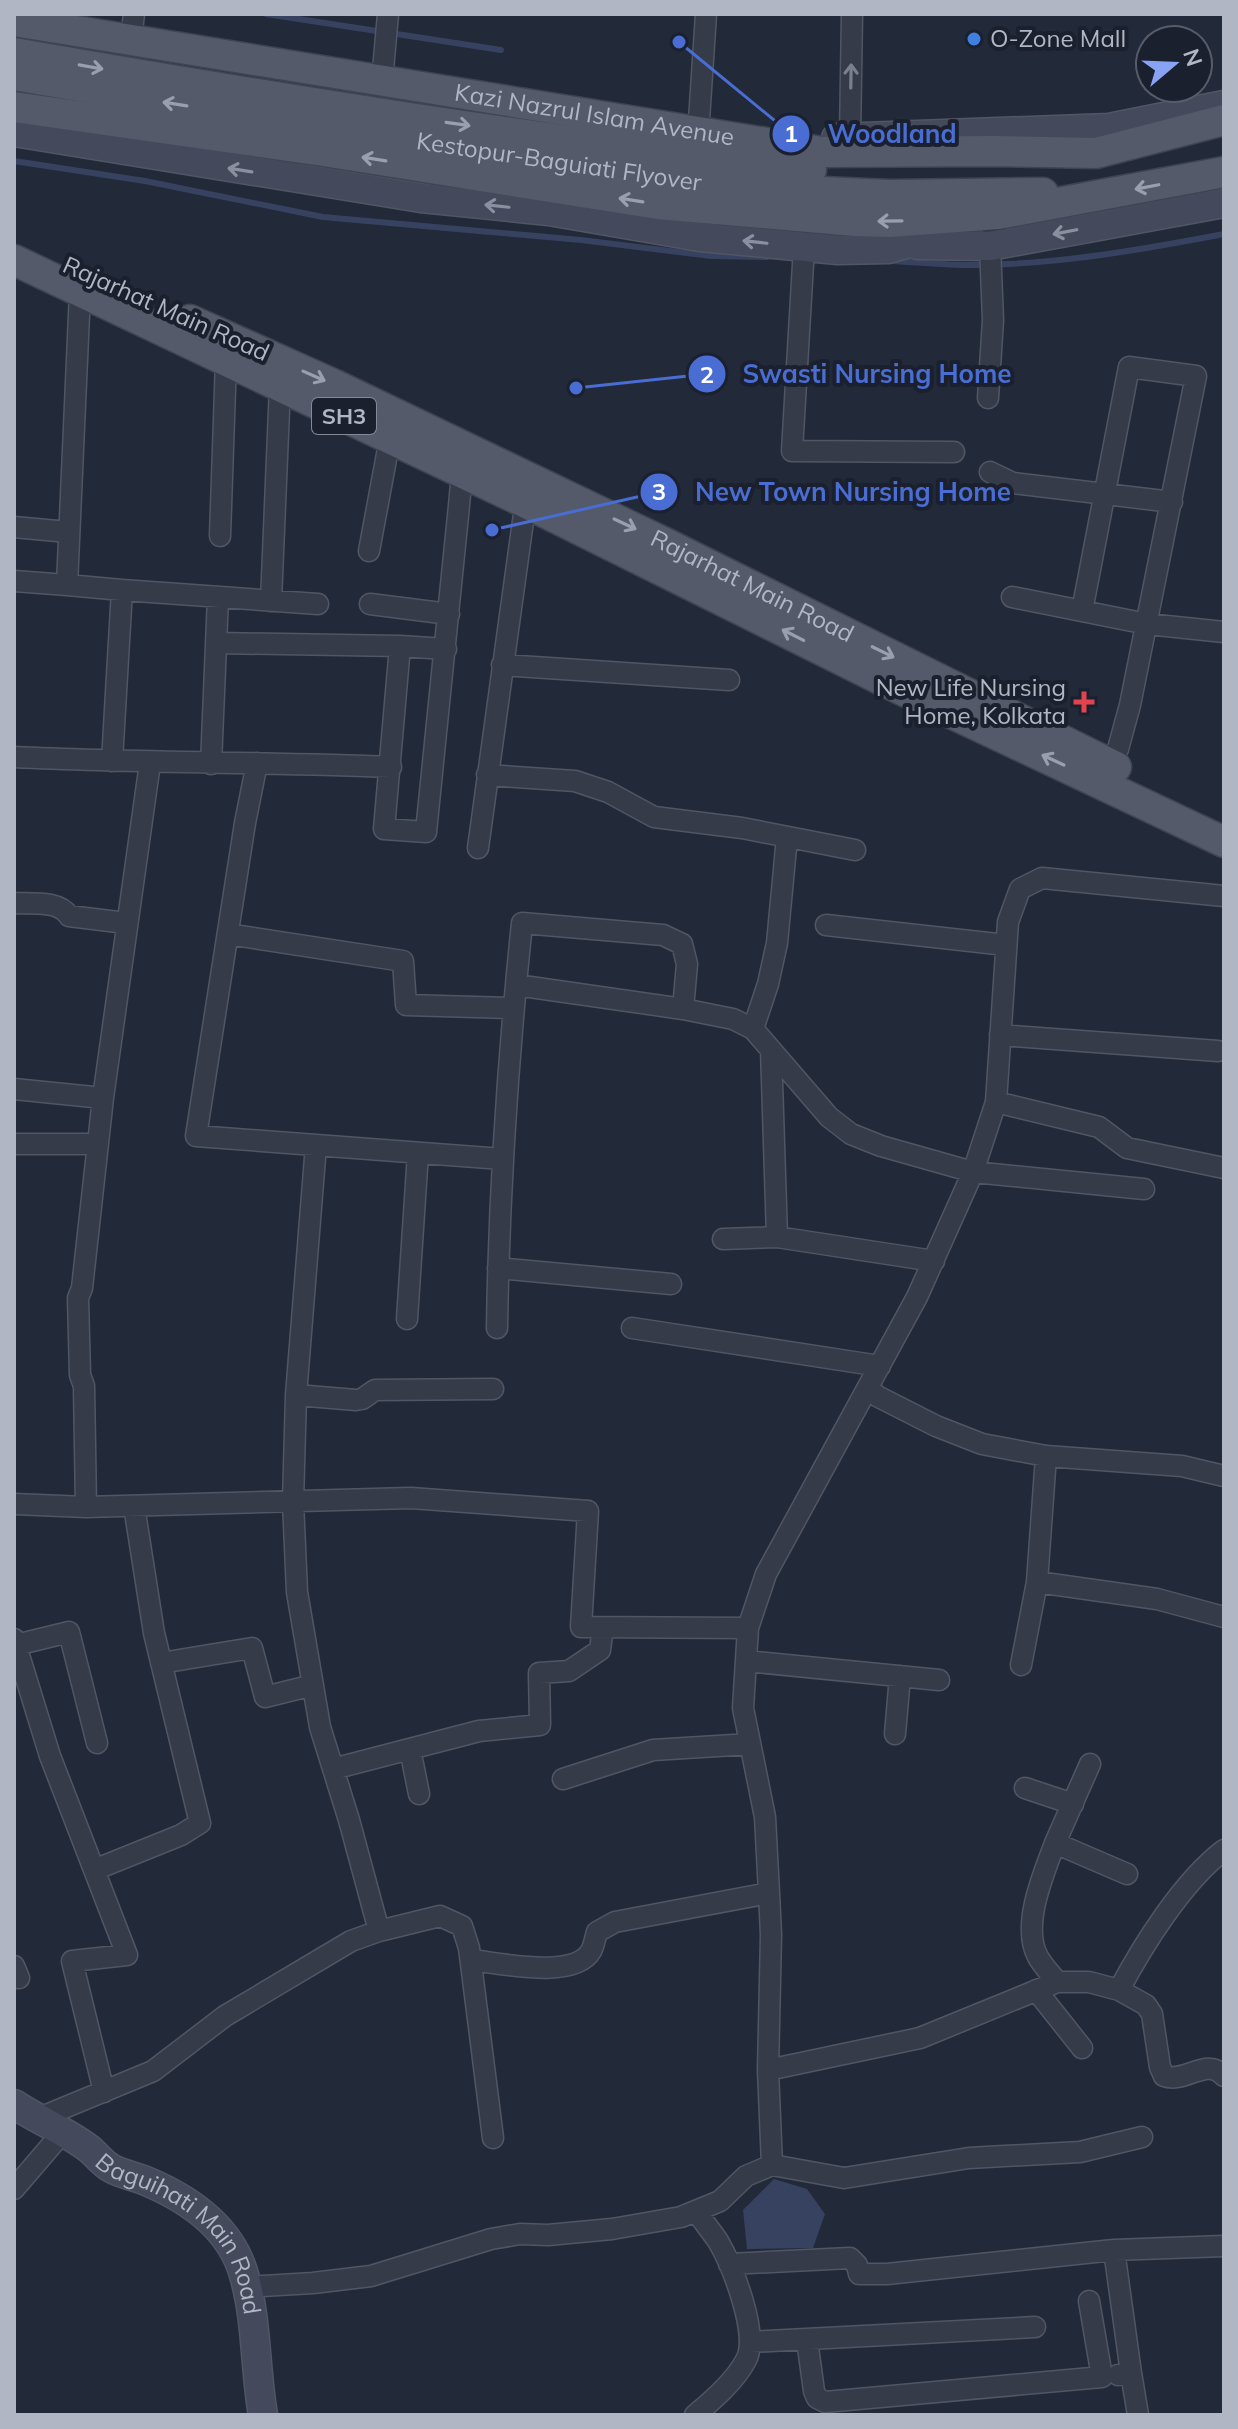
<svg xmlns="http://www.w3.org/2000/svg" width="1238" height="2429" font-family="Mulish,sans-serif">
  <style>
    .water { fill: #36425f }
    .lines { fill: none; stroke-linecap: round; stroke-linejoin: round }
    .stream { stroke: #36425f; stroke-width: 6 }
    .street-casing { stroke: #515664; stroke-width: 23 }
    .secondary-casing { stroke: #515664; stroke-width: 31 }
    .primary-casing { stroke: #3f4452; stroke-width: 33 }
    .street { stroke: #363b49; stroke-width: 20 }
    .secondary { stroke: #444a5c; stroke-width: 28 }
    .primary { stroke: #545a69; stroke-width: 30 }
    .oneway { stroke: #9a9fae }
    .oneway2 { stroke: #7a7f8d }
    .oneway3 { stroke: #8b90a0 }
    .shop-dot { fill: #3f7fe0; stroke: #1b202e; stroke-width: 3 }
    .health-dot { fill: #e0444e; stroke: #1b202e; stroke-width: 3 }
    .labels { text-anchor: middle; stroke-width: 8; stroke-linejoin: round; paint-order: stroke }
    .shield { fill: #1b202e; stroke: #848998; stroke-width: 2 }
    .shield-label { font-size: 22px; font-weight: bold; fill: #b1b6c5 }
    .poi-label { font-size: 24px; fill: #b1b6c5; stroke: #1b202e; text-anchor: start }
    .street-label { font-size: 24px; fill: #b1b6c5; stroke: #1b202e }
    .leader { fill: none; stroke: #496dd2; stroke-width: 3 }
    .callout-dot { fill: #496dd2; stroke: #1b202e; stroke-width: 3 }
    .mark-label { font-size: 24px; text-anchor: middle; font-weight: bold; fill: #fff }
    .callout-label { font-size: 26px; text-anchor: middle; font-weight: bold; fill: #496dd2; stroke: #1b202e; stroke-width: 8; stroke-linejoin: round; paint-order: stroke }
  </style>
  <rect width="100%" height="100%" fill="#222938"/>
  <!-- water -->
  <path class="water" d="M 774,2179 L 807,2189 L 825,2214 L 813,2248 L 747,2249 L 743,2210 Z"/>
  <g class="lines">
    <!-- stream -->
    <path class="stream" d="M 266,14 L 501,50
      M 14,161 L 145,181 L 323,217 L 581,240 L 711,256 L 767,257
      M 890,261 C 916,262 943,265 969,265 C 1055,265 1140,250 1224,234"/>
    <defs>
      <path id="street" d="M 132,30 L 134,14
        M 383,70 L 388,14
        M 699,120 L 706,14
        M 850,137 L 852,14
        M 804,247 L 792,451 L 954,452
        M 80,292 L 67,585 L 122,590 L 112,761
        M 988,398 L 993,320 L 990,246 L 998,214
        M 990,472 L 1013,483 L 1172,502
        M 14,527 L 68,532
        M 220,536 L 226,360
        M 369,551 L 390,438
        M 14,581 L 67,585
        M 122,590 L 318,604
        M 1012,597 L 1147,624 L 1224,632
        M 271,601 L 280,386
        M 370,604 L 449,614
        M 1082,611 L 1129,367 L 1196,376 L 1130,705 L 1118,749 L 1108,763
        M 216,643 L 400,646
        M 446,649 L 400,646 L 384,829 L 426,832 C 439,713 451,593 462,473
        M 502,665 L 729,680
        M 14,757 C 140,763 265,762 391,767
        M 257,763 L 245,823 L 196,1136 L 502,1159
        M 211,764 L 218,597
        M 487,775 L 575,781 L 608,792 L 654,817 L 742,828 L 855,850
        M 478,848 L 527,492
        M 14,903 C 31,904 59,900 69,916 L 126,923
        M 826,925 L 1006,945
        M 228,934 L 403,961 L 406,1005 L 513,1008
        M 516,985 L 683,1009
        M 753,1029 L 768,984 L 777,943 L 787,837
        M 1000,1035 L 1218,1051
        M 771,1050 L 777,1237
        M 14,1089 L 103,1098
        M 996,1102 L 1099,1127 L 1127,1148 L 1224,1168
        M 14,1144 L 98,1144
        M 316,1145 L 296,1395 L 293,1502 L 297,1592 L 320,1727 L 349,1820 L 379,1931
        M 723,1239 L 777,1237 L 934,1261
        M 498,1268 L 671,1284
        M 407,1319 L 418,1153
        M 497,1328 C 499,1193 508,1058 522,923 L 663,935 L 682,944 L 687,964 L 683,1009 L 733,1019 L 753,1029 L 829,1117 L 851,1134 L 881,1146 L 973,1172 L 1144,1189
        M 632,1328 L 880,1366
        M 868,1387 L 877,1396 L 936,1426 L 982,1444 L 1046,1456 L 1182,1466 L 1224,1476
        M 296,1395 L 356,1400 L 362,1399 L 375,1390 L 493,1389
        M 14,1504 L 86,1507 L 411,1498 L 588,1511 L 581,1627 L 748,1628
        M 86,1507 L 84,1386 L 80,1375 L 78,1298 L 82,1288 L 103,1098 L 150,763
        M 1037,1582 L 1157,1599 L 1224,1617
        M 14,1639 L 50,1756 L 127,1955 L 72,1961 L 104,2092
        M 16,1645 L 69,1632 L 97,1743
        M 746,1661 L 939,1680
        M 161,1663 L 252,1648 L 265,1697 L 313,1685
        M 1021,1665 L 1037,1582 L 1046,1456
        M 895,1734 L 900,1676
        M 410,1749 L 419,1794
        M 333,1769 L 479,1731 L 540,1725 L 539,1673 L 569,1671 L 600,1650 L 603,1628
        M 563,1779 L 653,1750 L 750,1744
        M 1025,1788 L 1073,1804
        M 1055,1843 L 1090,1764
        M 94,1870 L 181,1835 L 200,1823 L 154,1633 L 134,1506
        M 471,1960 C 500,1963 574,1980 591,1951 C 594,1946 595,1938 597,1932 L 615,1922 L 769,1893
        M 14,1966 L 19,1978
        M 1057,1982 C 1051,1974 1043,1966 1038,1957 C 1021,1926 1043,1875 1055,1843 L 1127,1874
        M 1036,1990 L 1082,2048
        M 1119,1990 C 1143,1945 1183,1881 1224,1850
        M 768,2070 L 920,2038 L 1057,1982 L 1089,1982 L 1119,1990 L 1146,2005 L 1152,2014 L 1160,2067 L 1164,2076 C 1185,2084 1207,2056 1224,2076
        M 37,2119 L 153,2071 L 225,2016 L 351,1941 L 379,1931 L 440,1916 L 462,1926 L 469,1948 L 493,2138
        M 772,2165 L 844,2178 L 969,2158 L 1080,2152 L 1142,2137
        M 14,2189 L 62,2133
        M 1114,2250 L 1131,2373
        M 729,2264 L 850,2258 L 857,2265 L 859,2274 L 887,2274 L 1114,2250 L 1224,2246
        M 247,2287 L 313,2283 L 371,2276 L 491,2239 L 520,2234 L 548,2235 L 612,2229 L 681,2217 L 720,2201 L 746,2176 L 772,2165 L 768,2070 L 771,1935 L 769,1893 L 765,1817 L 743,1708 L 748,1628 L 766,1574 L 917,1297 L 973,1172 L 996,1102 L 1008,922 L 1020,889 L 1042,878 L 1224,896
        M 807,2340 L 814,2391 L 817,2398 L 825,2402 L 1102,2377 L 1089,2301
        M 750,2342 L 1035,2327
        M 1118,2375 L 1131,2373 L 1138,2415
        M 695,2415 C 713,2400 735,2381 746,2360 C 760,2335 732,2265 718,2241 C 711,2231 703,2221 696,2211"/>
      <g id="secondary">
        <path d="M 14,132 L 421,198 L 549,211 L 700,237 L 838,250 L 888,249 L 928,238 L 965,216"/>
        <path d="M 836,138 L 1109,128 L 1224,105"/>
        <path d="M 917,245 L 990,246 L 1224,203"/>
        <path id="s1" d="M 14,2104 C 38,2120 65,2131 88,2148 C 96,2154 102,2163 111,2168 C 121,2174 134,2176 146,2181 C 189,2199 231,2228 244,2275 C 257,2319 255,2370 263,2415"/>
      </g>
      <g id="primary">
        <path id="s2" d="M 14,21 L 822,152 L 996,151 L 1096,153 L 1224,120"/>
        <path d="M 14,53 C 278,99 545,142 811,170"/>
        <path id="s3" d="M 14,75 L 282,121 L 734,188 L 890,195 L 1043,193"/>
        <path d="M 14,107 L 323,151 L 658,204 L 855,221 L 889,222 L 998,214 L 1224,172"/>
        <path d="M 14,260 L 524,502 L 898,688 L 1224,842"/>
        <path id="s4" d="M 190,320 L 335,385 L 667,544 L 1116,767"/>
      </g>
    </defs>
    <!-- street casing -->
    <use href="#street" class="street-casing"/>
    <!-- secondary casing -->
    <use href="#secondary" class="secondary-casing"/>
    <!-- primary casing -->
    <use href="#primary" class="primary-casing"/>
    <!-- street -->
    <use href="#street" class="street"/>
    <!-- secondary -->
    <use href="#secondary" class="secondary"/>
    <!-- primary -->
    <use href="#primary" class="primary"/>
  </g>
  <!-- one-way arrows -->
  <defs><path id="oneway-shaft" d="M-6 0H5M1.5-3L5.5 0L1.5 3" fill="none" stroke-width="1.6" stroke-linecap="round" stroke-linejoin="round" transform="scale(2)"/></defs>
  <g class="oneway">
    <use href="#oneway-shaft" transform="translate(91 67) rotate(10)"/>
    <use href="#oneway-shaft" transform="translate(175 104) rotate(-171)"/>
    <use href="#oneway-shaft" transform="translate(458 124) rotate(8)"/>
    <use href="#oneway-shaft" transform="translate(374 159) rotate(-171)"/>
    <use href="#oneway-shaft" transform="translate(1147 187) rotate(169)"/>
    <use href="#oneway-shaft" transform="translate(631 200) rotate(-171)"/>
    <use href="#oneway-shaft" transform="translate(890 221) rotate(179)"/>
    <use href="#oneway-shaft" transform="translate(314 376) rotate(24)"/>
    <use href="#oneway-shaft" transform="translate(625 524) rotate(25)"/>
    <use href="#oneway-shaft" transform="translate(793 635) rotate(-153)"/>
    <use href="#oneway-shaft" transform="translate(883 652) rotate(26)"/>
    <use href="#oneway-shaft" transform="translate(1053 760) rotate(-155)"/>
  </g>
  <use class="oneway2" href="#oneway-shaft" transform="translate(851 76) rotate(-89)"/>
  <g class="oneway3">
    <use href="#oneway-shaft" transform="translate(240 170) rotate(-171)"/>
    <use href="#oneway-shaft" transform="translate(497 206) rotate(-174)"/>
    <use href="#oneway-shaft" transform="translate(1065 232) rotate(169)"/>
    <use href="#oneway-shaft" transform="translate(755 242) rotate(-174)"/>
  </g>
  <!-- markers -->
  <circle class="shop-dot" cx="974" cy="39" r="8"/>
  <path class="health-dot" d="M1080 690h8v8h8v8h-8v8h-8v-8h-8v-8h8z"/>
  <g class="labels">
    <!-- shield labels -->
    <rect class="shield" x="312" y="398" width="64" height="36" rx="6"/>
    <g class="shield-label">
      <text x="344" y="424">SH3</text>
    </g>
    <!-- poi labels -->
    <g class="poi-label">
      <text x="990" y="47">O-Zone Mall</text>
      <text x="1066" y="696" text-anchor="end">New Life Nursing<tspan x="1066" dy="28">Home, Kolkata</tspan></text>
    </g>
    <!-- street labels -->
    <g class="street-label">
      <text dy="8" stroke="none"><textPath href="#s2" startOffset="588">Kazi Nazrul Islam Avenue</textPath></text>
      <text dy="8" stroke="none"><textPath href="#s3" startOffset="552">Kestopur-Baguiati Flyover</textPath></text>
      <text transform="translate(166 309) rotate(24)" y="8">Rajarhat Main Road</text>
      <text dy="8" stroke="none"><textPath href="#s4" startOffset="622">Rajarhat Main Road</textPath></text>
      <text dy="8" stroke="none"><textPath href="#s1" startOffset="218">Baguihati Main Road</textPath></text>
    </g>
  </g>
  <!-- callouts -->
  <path class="leader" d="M679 42L791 134M576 388L707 374M492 530L659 492"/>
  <g class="callout-dot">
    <circle cx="679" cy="42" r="8"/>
    <circle cx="576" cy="388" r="8"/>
    <circle cx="492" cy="530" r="8"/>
    <circle cx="791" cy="134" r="20"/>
    <circle cx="707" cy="374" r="20"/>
    <circle cx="659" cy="492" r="20"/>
  </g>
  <g class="mark-label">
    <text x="791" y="142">1</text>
    <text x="707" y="383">2</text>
    <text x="659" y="500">3</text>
  </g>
  <g class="callout-label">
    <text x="892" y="143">Woodland</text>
    <text x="877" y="383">Swasti Nursing Home</text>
    <text x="853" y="501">New Town Nursing Home</text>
  </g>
  <!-- border -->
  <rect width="1238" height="2429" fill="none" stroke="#b1b6c5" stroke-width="32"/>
  <!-- north arrow -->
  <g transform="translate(1174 64) rotate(71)"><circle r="38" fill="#1b202e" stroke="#575c6a" stroke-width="2"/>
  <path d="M0-6L14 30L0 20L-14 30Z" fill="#88a3f3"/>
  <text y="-12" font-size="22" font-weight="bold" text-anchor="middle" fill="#b1b6c5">N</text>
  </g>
</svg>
